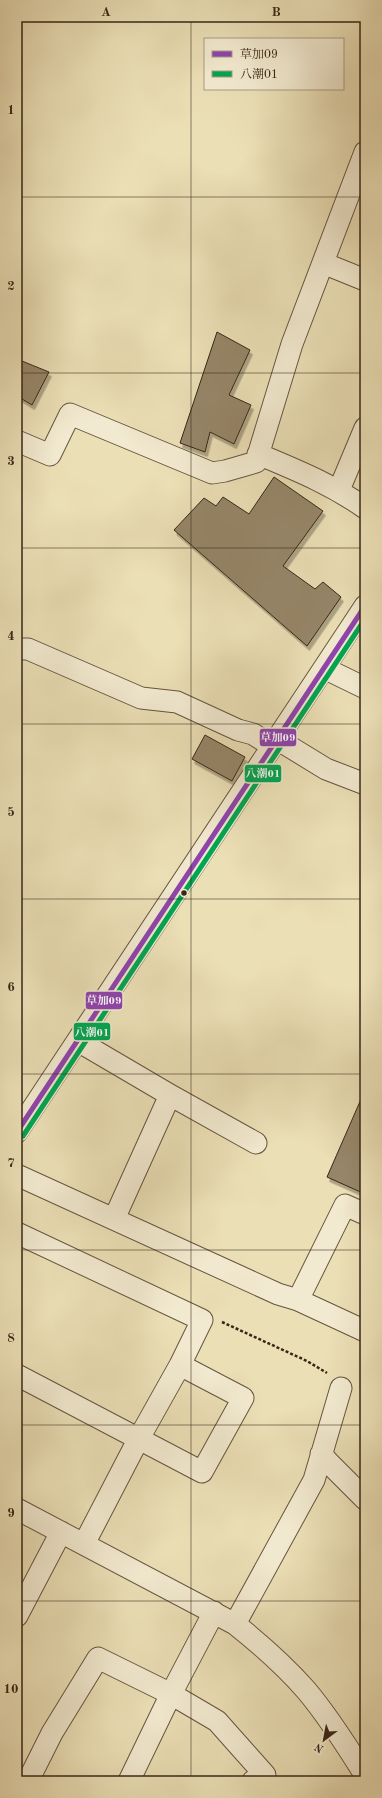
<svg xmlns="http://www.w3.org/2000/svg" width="382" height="1798" font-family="'Old Standard TT','Noto Serif JP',serif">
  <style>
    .building { fill: #968669; stroke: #392616; filter: url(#shadow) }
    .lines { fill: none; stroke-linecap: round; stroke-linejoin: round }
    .minor-casing { stroke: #66543e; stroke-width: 23 }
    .path { stroke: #392616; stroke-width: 2.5; stroke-dasharray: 3 2; stroke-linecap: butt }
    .minor { stroke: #f2ead0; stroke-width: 21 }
    .bus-1-casing { stroke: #f2ead0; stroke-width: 8 }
    .bus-2-casing { stroke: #f2ead0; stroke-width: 8 }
    .bus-1 { stroke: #8e44ad; stroke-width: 5 }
    .bus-2 { stroke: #00a651; stroke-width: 5 }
    .grid { fill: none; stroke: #392616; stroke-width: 1; stroke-opacity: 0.55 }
    .bus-dot { fill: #392616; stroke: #f2ead0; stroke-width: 1.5 }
    .line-badge { stroke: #f2ead0; stroke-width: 1.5 }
    .badge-label { font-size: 11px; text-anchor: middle; font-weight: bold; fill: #fff }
    .neatline { fill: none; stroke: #392616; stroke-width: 1.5 }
    .grid-label { font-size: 13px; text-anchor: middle; font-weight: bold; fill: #392616 }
  </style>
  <defs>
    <filter id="shadow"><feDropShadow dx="2.5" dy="4.5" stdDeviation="0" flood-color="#0004"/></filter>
  </defs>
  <rect width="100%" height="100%" fill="#ebdfb6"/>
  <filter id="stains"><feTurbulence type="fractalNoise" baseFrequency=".005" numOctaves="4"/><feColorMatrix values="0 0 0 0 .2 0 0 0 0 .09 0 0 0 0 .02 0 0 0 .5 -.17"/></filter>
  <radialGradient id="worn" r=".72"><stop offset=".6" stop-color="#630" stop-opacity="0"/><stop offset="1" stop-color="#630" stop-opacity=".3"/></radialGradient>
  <!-- building -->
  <path class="building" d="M 217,332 L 250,350 L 229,395 L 251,405 L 234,444 L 210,432 L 205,452 L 180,443 Z
    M 17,359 L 49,372 L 32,405 L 17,396 Z
    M 274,477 L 323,511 L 283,566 L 315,589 L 323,582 L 341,597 L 307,646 L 174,530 L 204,498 L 216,506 L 223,497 L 249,514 Z
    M 205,735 L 245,757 L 232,781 L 192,759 Z
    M 365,1090 L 365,1194 L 327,1177 Z"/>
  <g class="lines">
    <defs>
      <path id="minor" d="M 323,263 L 365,280
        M 17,441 L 50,455 L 70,414 L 212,473 L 225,471 L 256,462 L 292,344 L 365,152
        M 258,454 C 296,470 331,484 365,508
        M 339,490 L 365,428
        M 17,649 L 28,649 L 141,698 L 177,702 L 238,730 L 253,734 L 272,746
        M 324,668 L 365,688
        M 277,739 L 326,769 L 365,784
        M 78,1041 L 170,1095 L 256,1143
        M 17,1132 L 365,606
        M 17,1175 L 278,1294 L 298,1300 L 365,1331
        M 114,1219 L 170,1095
        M 17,1233 L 202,1320 L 180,1365 L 138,1440 L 84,1544
        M 298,1300 L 345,1205 L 365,1214
        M 17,1375 L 202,1472 L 243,1398 L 180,1365
        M 321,1454 L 329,1463 L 365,1499
        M 17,1509 L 235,1624 C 260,1644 285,1666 306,1690 C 328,1716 347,1746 365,1775
        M 17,1616 L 61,1532
        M 235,1624 L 314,1480 L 341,1388
        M 28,1781 L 52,1733 L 98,1658 L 171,1694 L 217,1721 L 265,1775 L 253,1781
        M 129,1781 L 171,1694 L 214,1612"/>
    </defs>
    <!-- minor casing -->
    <use href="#minor" class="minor-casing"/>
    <!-- path -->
    <path class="path" d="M 222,1322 L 307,1361 L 327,1373"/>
    <!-- minor -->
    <use href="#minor" class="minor"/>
    <defs>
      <path id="bus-1" d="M 17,1132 L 365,606"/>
      <path id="bus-2" d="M 23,1136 L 365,619"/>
    </defs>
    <!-- bus-1 casing -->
    <use href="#bus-1" class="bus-1-casing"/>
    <!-- bus-2 casing -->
    <use href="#bus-2" class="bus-2-casing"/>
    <!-- bus-1 -->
    <use href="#bus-1" class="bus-1"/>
    <!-- bus-2 -->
    <use href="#bus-2" class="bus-2"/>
  </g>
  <!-- grid -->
  <path class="grid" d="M 191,17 L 191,1781M 17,197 L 365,197M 17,373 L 365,373M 17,548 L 365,548M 17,724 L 365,724M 17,899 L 365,899M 17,1074 L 365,1074M 17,1250 L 365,1250M 17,1425 L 365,1425M 17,1601 L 365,1601"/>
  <!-- markers -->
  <circle class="bus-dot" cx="184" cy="893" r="3.5"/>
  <g class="line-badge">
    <rect x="259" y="728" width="38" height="19" rx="4" fill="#8e44ad"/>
    <rect x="244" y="764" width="38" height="19" rx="4" fill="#00a651"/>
    <rect x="85" y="991" width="38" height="19" rx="4" fill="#8e44ad"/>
    <rect x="73" y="1022" width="38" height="19" rx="4" fill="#00a651"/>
  </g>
  <g class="badge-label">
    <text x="278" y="741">草加09</text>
    <text x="263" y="777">八潮01</text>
    <text x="104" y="1004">草加09</text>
    <text x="92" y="1036">八潮01</text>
  </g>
  <!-- margin -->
  <rect width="382" height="1798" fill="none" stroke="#ebdfb6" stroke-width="44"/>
  <!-- legend -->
  <rect x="204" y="38" width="140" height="52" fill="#f2ead0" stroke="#a89c86"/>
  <rect x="212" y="51" width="20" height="6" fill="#8e44ad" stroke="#a89c86"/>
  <text x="240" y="58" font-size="12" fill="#392616">草加09</text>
  <rect x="212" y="71" width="20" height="6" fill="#00a651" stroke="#a89c86"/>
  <text x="240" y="78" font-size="12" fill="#392616">八潮01</text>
  <!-- north arrow -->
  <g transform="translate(324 1740) rotate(212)" stroke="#f2ead0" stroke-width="3" paint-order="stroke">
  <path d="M0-3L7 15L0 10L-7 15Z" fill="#392616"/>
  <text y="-6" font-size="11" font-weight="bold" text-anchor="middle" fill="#392616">N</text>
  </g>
  <rect x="22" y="22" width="338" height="1754" class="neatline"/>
  <g class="grid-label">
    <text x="106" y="16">A</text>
    <text x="276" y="16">B</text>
    <text x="11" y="114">1</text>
    <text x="11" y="290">2</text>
    <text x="11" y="465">3</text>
    <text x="11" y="640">4</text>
    <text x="11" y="816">5</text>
    <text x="11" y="991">6</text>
    <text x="11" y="1167">7</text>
    <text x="11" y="1342">8</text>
    <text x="11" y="1517">9</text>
    <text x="11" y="1693">10</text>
  </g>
  <rect width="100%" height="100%" filter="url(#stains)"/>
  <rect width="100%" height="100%" fill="url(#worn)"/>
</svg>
